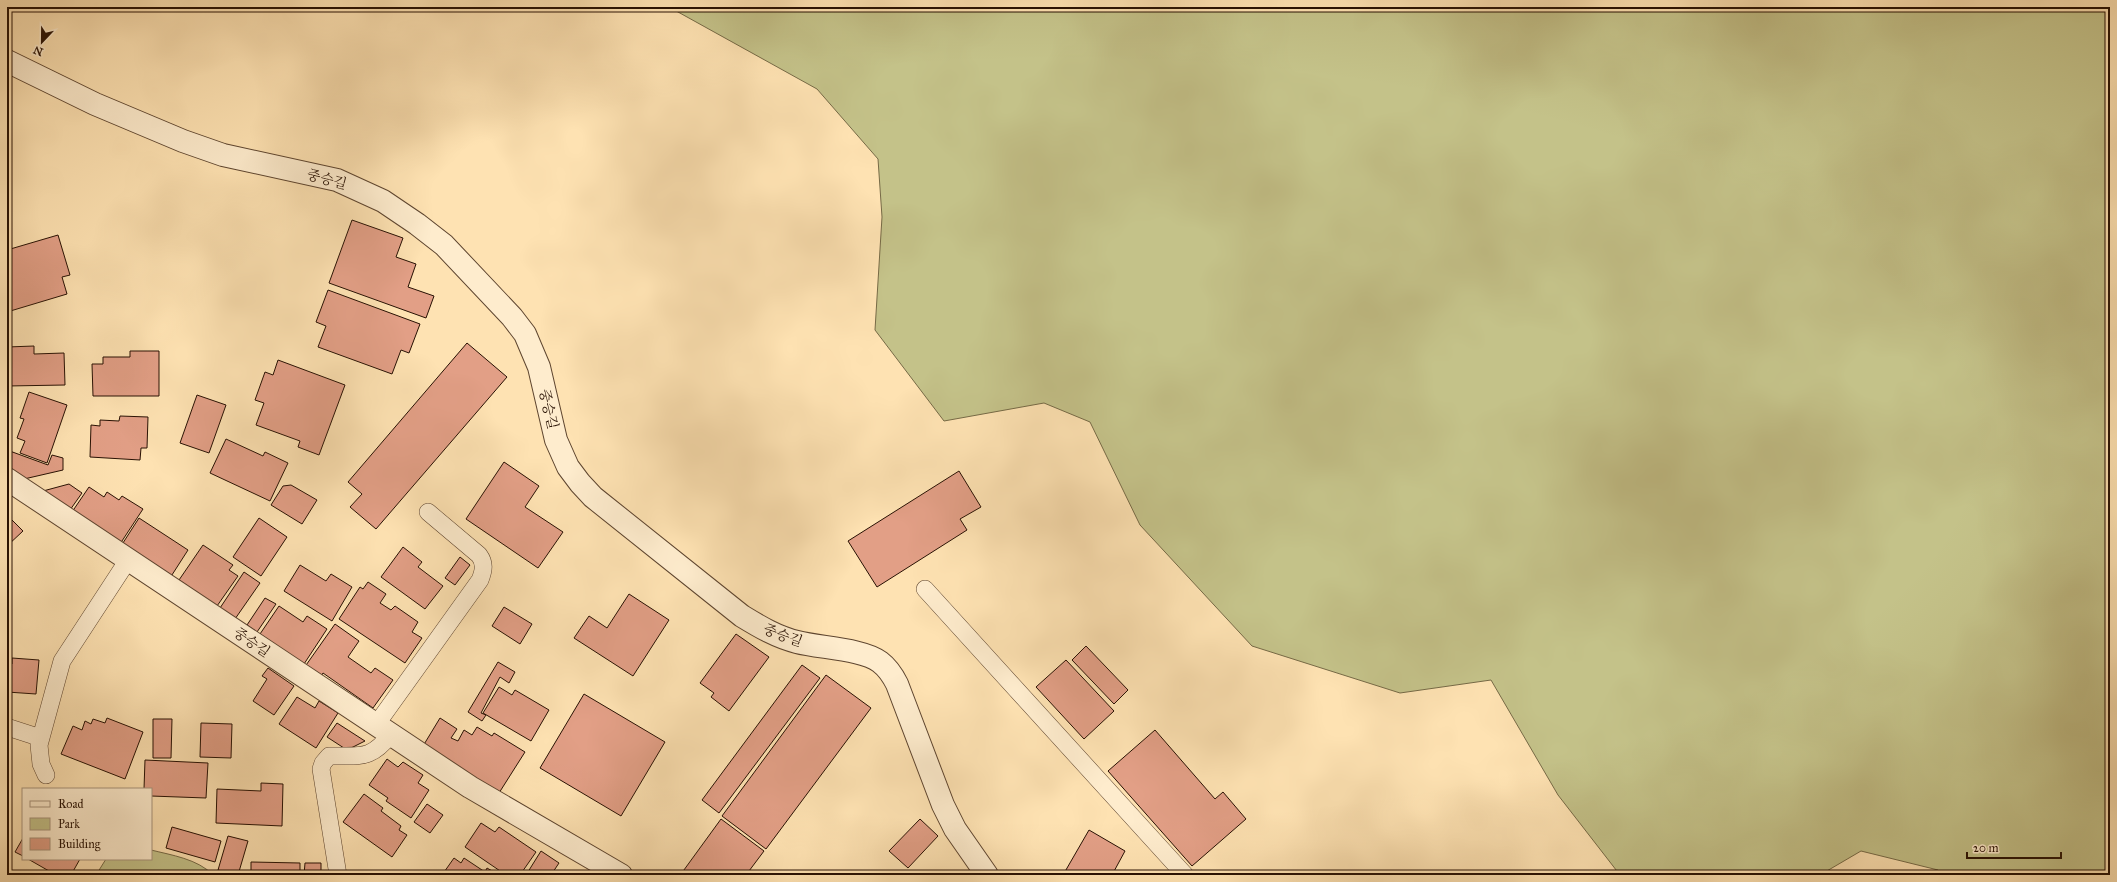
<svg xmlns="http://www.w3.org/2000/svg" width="2117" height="882" font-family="'IM FELL Great Primer','Noto Serif KR',serif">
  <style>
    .green { fill: #c4c289; stroke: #766a46 }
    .building { fill: #e29f86; stroke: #281103 }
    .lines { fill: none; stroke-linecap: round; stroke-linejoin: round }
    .service-casing { stroke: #5e452f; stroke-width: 18 }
    .minor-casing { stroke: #5e452f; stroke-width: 24 }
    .service { stroke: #feeccd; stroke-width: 17 }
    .minor { stroke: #feeccd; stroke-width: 22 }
    .labels { text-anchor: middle; stroke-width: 4; stroke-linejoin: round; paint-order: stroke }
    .street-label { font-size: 14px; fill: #281103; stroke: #feeccd }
  </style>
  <rect width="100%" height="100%" fill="#fee2b2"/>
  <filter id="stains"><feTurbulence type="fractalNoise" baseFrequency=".005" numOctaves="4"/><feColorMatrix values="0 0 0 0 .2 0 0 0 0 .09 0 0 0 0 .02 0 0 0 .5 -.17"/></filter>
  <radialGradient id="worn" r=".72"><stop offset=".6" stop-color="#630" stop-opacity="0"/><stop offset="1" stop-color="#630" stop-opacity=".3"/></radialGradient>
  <!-- green -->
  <path class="green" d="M 669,7 L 2110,7 L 2110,875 L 1943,875 L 1938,870 L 1861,851 L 1820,875 L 1620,875 L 1558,795 L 1491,680 L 1400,693 L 1252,646 L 1140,525 L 1090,422 L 1044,403 L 944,421 L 875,330 L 882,217 L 878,159 L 817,89 Z
    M 151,850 C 171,855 198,859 213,875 L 96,875 L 106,859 L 151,859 Z"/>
  <!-- building -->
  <path class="building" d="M 352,220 L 403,238 L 396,257 L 416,264 L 408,287 L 434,296 L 426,318 L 329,283 Z
    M 58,235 L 70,275 L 62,277 L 67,294 L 7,312 L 7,250 Z
    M 328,290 L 420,324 L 409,353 L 401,350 L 392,374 L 318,347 L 326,326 L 316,322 Z
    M 467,343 L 507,377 L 376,529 L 350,507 L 362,494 L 348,482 Z
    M 34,346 L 34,354 L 64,353 L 65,385 L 7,386 L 7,347 Z
    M 130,351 L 159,351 L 159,396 L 93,396 L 92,364 L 103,364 L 103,357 L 130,357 Z
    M 278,360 L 345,385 L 319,455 L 298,447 L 300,441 L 256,425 L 264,403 L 255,400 L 265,372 L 273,375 Z
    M 29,392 L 67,405 L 47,463 L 20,453 L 25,441 L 17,438 L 24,419 L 20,418 Z
    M 197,395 L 226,405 L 209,453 L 180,443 Z
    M 120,416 L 148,417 L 147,448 L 141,448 L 140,460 L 90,457 L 91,425 L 100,426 L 100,420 L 119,421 Z
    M 226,439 L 263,456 L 265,452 L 288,463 L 270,501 L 210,473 Z
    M 7,450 L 48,465 L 52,455 L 63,458 L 63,470 L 24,479 L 7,466 Z
    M 504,462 L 539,486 L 525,507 L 563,532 L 538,568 L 466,519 Z
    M 959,471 L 981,507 L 960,519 L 967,530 L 877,587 L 848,541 Z
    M 69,484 L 82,493 L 70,510 L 43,491 Z
    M 291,485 L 317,500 L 302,524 L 271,505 L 283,486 Z
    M 89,487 L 104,497 L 107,492 L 119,500 L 122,496 L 143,509 L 120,544 L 72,512 Z
    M 7,515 L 23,531 L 7,546 Z
    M 139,518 L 188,550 L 170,578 L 121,546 Z
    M 259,518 L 287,537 L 261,576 L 233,557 Z
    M 203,545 L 233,565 L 229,570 L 238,576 L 217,606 L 179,580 Z
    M 403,547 L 422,562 L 418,567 L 443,586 L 425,609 L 381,577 Z
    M 460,557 L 470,565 L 455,585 L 445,578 Z
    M 300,565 L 326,581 L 331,574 L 352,587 L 332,621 L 284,591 Z
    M 244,572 L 260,583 L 235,619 L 220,608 Z
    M 368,582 L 386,594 L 380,603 L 391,610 L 395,606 L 418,622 L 412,632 L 422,638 L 405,663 L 339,619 L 360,587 L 363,589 Z
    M 629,594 L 669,620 L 633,676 L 574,638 L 589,616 L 607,628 Z
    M 265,598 L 276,604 L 257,632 L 247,625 Z
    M 279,606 L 303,622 L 307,616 L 327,629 L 304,664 L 260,634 Z
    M 504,607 L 532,624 L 520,644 L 492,626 Z
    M 335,624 L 359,641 L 348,657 L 371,673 L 375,668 L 393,680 L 373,708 L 323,673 L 320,678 L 304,668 Z
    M 736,634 L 769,657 L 729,711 L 711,697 L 714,693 L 700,683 Z
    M 1086,646 L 1128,690 L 1114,704 L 1072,660 Z
    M 12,658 L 39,660 L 36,694 L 7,692 L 7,663 L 12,664 Z
    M 1066,660 L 1114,711 L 1084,739 L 1036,687 Z
    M 498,662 L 515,672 L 509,683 L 500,677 L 481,713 L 486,715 L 482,721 L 468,712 Z
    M 802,665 L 820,678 L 719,813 L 702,800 Z
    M 268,668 L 294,686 L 274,715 L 253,701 L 267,679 L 262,676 Z
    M 826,675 L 871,708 L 766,849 L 722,816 Z
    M 499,687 L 512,695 L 515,690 L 549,710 L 531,741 L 483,713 Z
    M 584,694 L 665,742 L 621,816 L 540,768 Z
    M 297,697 L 315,708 L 319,701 L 338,713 L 316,748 L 279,724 Z
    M 107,718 L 143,732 L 125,779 L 61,754 L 73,726 L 82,730 L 85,721 L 91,724 L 93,719 L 105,723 Z
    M 440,718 L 457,729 L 451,738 L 458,741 L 464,730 L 472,735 L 477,727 L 492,736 L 494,733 L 525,752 L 499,793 L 423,746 Z
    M 153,719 L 172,719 L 171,758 L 153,758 Z
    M 201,723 L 232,724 L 231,758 L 200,757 Z
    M 337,723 L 365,741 L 347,750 L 327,737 Z
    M 1155,730 L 1215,799 L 1223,792 L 1246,819 L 1192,866 L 1108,771 Z
    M 387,759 L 398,767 L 403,762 L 423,775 L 418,783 L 429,790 L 411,818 L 386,801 L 388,798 L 369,785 Z
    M 145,760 L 208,763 L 206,798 L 151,796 L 151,789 L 144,789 Z
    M 261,783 L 283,784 L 282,826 L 216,823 L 217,789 L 261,791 Z
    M 364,794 L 383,808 L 381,811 L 401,826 L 399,830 L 407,835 L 392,857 L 343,822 Z
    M 427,804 L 443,815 L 430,833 L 414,822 Z
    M 721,819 L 764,851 L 746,875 L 683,875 L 681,874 Z
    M 920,819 L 938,836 L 908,868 L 889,851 Z
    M 481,823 L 495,832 L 499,827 L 536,852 L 520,875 L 506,875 L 465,847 Z
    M 172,827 L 221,841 L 215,862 L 166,848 Z
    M 1089,830 L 1125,851 L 1112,875 L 1063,875 Z
    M 228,836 L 248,841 L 238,875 L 218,870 Z
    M 23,838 L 23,856 L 15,852 Z
    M 541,851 L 559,863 L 551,875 L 526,875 Z
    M 454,858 L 461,863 L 464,858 L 485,872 L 487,868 L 499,875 L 442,875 Z
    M 28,859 L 80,859 L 71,875 L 56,875 Z
    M 251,862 L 300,863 L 300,875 L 251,875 Z
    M 305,863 L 321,863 L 321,875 L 304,875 Z"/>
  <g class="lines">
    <defs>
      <path id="service" d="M 925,589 L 1185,875
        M 376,725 L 480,580 C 484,570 485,563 479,555 L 428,512
        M 7,727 L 41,738
        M 46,775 L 41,764 L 39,745 L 62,661 L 128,560
        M 338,875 L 321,769 L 323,763 L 329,756 C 360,755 370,761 391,734"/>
      <path id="minor" d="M 7,61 L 95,104 L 183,141 L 223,155 L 337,180 L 383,201 L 417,224 L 444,245 L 512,317 L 525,334 L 539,367 L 556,440 L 568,467 L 580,483 L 593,497 L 742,616 C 760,627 777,637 797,642 C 820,648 863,649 880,662 C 888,668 893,676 897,684 L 943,805 L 955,829 L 987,875
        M 7,479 L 470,787 L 621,875"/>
    </defs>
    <!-- service casing -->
    <use href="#service" class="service-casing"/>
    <!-- minor casing -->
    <use href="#minor" class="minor-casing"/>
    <!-- service -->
    <use href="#service" class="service"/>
    <!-- minor -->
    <use href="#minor" class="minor"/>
  </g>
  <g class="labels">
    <!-- street labels -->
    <g class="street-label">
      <text transform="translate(327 179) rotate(15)" y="5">중승길</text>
      <text transform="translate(549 409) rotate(77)" y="5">중승길</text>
      <text transform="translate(783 635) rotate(20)" y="5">중승길</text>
      <text transform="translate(252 642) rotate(34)" y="5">중승길</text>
    </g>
  </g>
  <!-- margin -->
  <rect width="2117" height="882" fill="none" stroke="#fee2b2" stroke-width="24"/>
  <rect x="8" y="8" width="2101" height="866" fill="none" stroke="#281103" stroke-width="2"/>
  <rect x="12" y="12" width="2093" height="858" fill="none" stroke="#281103"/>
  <!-- legend -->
  <rect x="22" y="788" width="130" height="72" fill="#feeccd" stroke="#a8947c"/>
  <rect x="30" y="801" width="20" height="6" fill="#feeccd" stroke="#a8947c"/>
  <text x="58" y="808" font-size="12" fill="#281103">Road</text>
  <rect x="30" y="818" width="20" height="12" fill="#c4c289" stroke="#a8947c"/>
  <text x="58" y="828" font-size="12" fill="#281103">Park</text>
  <rect x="30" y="838" width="20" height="12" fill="#e29f86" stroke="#a8947c"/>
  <text x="58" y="848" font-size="12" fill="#281103">Building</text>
  <!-- north arrow -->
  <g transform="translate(42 42) rotate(202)" stroke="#feeccd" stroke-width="3" paint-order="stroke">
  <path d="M0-3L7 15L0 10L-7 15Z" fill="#281103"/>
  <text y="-6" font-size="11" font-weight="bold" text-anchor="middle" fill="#281103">N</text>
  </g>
  <!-- scale -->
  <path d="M1967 852v6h94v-6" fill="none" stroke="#281103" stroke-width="2"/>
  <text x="1973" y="852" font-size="12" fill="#281103" stroke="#feeccd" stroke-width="3" paint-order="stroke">20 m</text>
  <rect width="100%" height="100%" filter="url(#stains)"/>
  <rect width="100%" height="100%" fill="url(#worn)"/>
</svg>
